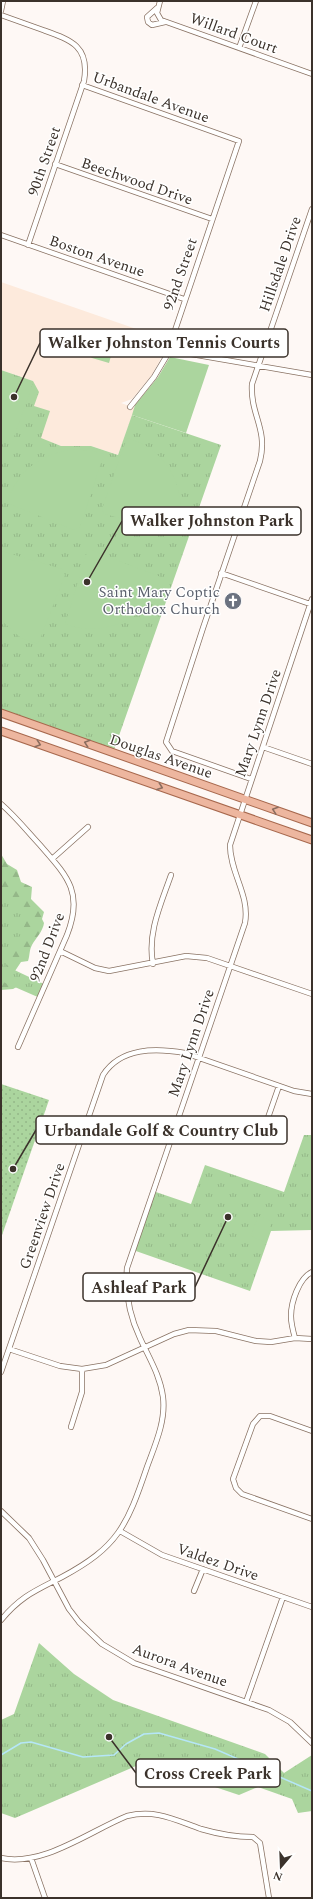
<svg xmlns="http://www.w3.org/2000/svg" width="313" height="1899" font-family="Spectral,serif">
  <style>
    .built { fill: #fdeadc }
    .grass { fill: url(#grass-dots) }
    .forest { fill: url(#forest-firs) }
    .park { fill: url(#park-tufts) }
    .garden { fill: #abd59e }
    .lines { fill: none; stroke-linecap: round; stroke-linejoin: round }
    .stream { stroke: #b5e6f7; stroke-width: 1.5 }
    .minor-casing { stroke: #897263; stroke-width: 6 }
    .primary-casing { stroke: #a7684d; stroke-width: 9 }
    .minor { stroke: #fff; stroke-width: 4.5 }
    .primary { stroke: #edb69f; stroke-width: 7 }
    .oneway { stroke: #8b6d5f }
    .labels { text-anchor: middle; stroke-width: 3; stroke-linejoin: round; paint-order: stroke }
    .street-label { font-size: 15px; fill: #3b322b; stroke: #fff }
    .worship-label { font-size: 15px; fill: #5b616d; stroke: #fff; text-anchor: end }
    .leader { fill: none; stroke: #3b322b; stroke-width: 1.5 }
    .callout-dot { fill: #3b322b; stroke: #fff; stroke-width: 1.5 }
    .callout { fill: #fff; stroke: #3b322b; stroke-width: 1.5 }
    .callout-label { font-size: 16px; text-anchor: middle; font-weight: bold; fill: #3b322b }
  </style>
  <defs>
    <pattern id="grass-dots" width="8" height="8" patternUnits="userSpaceOnUse"><rect width="8" height="8" fill="#abd59e"/><path d="M2 2h.1M6 6h.1" fill="none" stroke="#94b788" stroke-width="1.8" stroke-linecap="round"/></pattern>
    <pattern id="forest-firs" width="22" height="20" patternUnits="userSpaceOnUse"><rect width="22" height="20" fill="#abd59e"/><path d="M5 1l3.5 6h-7zM16 11l3.5 6h-7z" fill="#94b788"/></pattern>
    <pattern id="park-tufts" width="24" height="20" patternUnits="userSpaceOnUse"><rect width="24" height="20" fill="#abd59e"/><path d="M3 7l-1-3M5 7V3M7 7l1-3M15 17l-1-3M17 17v-4M19 17l1-3" fill="none" stroke="#94b788"/></pattern>
  </defs>
  <rect width="100%" height="100%" fill="#fef8f5"/>
  <!-- built -->
  <path class="built" d="M 1,282 L 168,340 L 159,362 L 151,376 L 132,399 L 121,403 L 135,408 L 118,455 L 91,446 L 61,446 L 41,439 L 34,406 L 33,381 L 1,370 Z"/>
  <!-- grass -->
  <path class="grass" d="M 1,1084 L 49,1100 L 1,1238 Z"/>
  <!-- forest -->
  <path class="forest" d="M 1,854 L 7,864 L 17,870 L 21,882 L 32,887 L 31,899 L 44,912 L 42,919 L 44,923 C 43,931 36,938 32,945 C 29,950 30,956 28,961 L 21,962 L 15,971 L 22,984 L 13,989 L 1,990 Z"/>
  <!-- park -->
  <path class="park" d="M 90,348 L 111,356 L 109,363 L 92,358 L 88,355 Z
    M 1,370 L 33,381 L 39,392 L 34,406 L 50,411 L 41,438 L 61,446 L 91,446 L 118,455 L 132,415 L 221,445 L 114,750 L 1,709 Z
    M 1,886 L 27,920 L 6,966 L 46,985 L 40,998 L 1,981 Z
    M 304,1135 L 312,1135 L 312,1230 L 271,1231 L 250,1291 L 133,1250 L 153,1191 L 191,1204 L 205,1165 L 284,1192 Z
    M 39,1643 L 74,1674 L 113,1700 L 265,1754 L 284,1773 L 312,1755 L 312,1811 L 298,1813 L 292,1799 L 258,1787 L 239,1795 L 143,1763 L 15,1818 L 1,1813 L 1,1720 L 14,1714 Z"/>
  <!-- garden -->
  <path class="garden" d="M 170,357 L 209,365 L 186,433 L 132,415 L 135,405 L 158,377 Z
    M 1,372 L 33,383 L 13,440 L 1,436 Z
    M 127,438 C 169,449 190,493 177,533 L 104,514 L 102,509 Z
    M 72,449 L 93,451 L 104,454 L 80,527 L 74,530 L 7,503 C 18,470 38,456 72,449 Z
    M 91,550 L 161,577 C 150,618 104,639 65,624 L 87,552 Z
    M 1,551 L 62,569 L 65,575 L 38,644 L 21,638 L 1,620 Z
    M 258,1216 L 272,1221 L 265,1242 L 251,1236 Z"/>
  <g class="lines">
    <!-- stream -->
    <path class="stream" d="M 1,885 L 1,894
      M 1,1755 L 21,1743 L 31,1742 L 83,1757 L 114,1755 L 126,1744 L 144,1734 L 159,1733 L 215,1749 L 312,1791"/>
    <defs>
      <path id="minor" d="M 160,1 L 157,13 L 161,20 L 312,74
        M 157,8 L 147,17 L 148,22 L 152,25 L 165,22
        M 1,11 L 3,1
        M 1,15 C 15,20 29,25 43,30 C 71,40 90,46 84,81 L 28,245
        M 239,48 L 256,1
        M 82,85 L 239,141 L 166,357 L 154,377 L 130,407
        M 55,164 L 212,219
        M 1,235 L 184,299
        M 168,350 L 312,375
        M 221,573 L 310,604
        M 263,747 L 312,764
        M 251,779 L 172,751 L 166,742 L 203,628 L 260,461 C 268,428 250,415 252,384 L 312,209
        M 1,804 C 15,816 27,831 40,845 C 67,876 84,892 67,935 L 18,1047
        M 52,859 L 88,827
        M 60,951 L 95,968 L 109,971 L 186,956 L 207,958 L 312,994
        M 153,964 C 147,933 161,904 171,875
        M 263,1132 L 279,1086
        M 295,1338 C 293,1331 291,1323 291,1316 C 291,1302 299,1278 312,1272
        M 9,1349 L 60,1366 L 82,1369 L 106,1365 L 174,1334 L 189,1330 L 216,1331 L 256,1341 L 271,1342 L 295,1338 L 312,1339
        M 1,1372 L 103,1075 C 121,1047 156,1048 185,1053 L 294,1091 L 312,1094
        M 71,1427 L 82,1392 L 82,1369
        M 312,1431 L 270,1416 L 260,1416 L 253,1424 L 233,1479 L 236,1488 L 242,1494 L 312,1519
        M 1,1511 L 29,1538 L 43,1560 L 69,1609 L 79,1622 L 102,1644 L 134,1663 L 269,1710 L 290,1722 L 312,1743
        M 120,1531 L 162,1555 L 312,1607
        M 194,1591 L 203,1569
        M 1,1620 C 21,1596 35,1591 62,1577 C 118,1547 127,1526 147,1467 C 155,1445 166,1421 163,1397 C 160,1375 149,1358 140,1338 C 129,1315 125,1293 127,1268 L 245,923 C 250,895 230,873 230,845 L 312,599
        M 246,1702 L 283,1597
        M 1,1858 C 43,1867 90,1831 127,1816 C 156,1809 175,1820 201,1829 C 218,1834 235,1837 253,1837 L 260,1843 L 269,1898
        M 31,1858 L 45,1898"/>
      <path id="primary" d="M 1,713 L 312,823
        M 1,731 L 312,840"/>
    </defs>
    <!-- minor casing -->
    <use href="#minor" class="minor-casing"/>
    <!-- primary casing -->
    <use href="#primary" class="primary-casing"/>
    <!-- minor -->
    <use href="#minor" class="minor"/>
    <!-- primary -->
    <use href="#primary" class="primary"/>
  </g>
  <!-- one-way arrows -->
  <defs><path id="oneway-chevron" d="M-2-3.5L2.5 0L-2 3.5" fill="none" stroke-width="1.6" stroke-linecap="round" stroke-linejoin="round"/></defs>
  <g class="oneway">
    <use href="#oneway-chevron" transform="translate(87 743) rotate(-161)"/>
    <use href="#oneway-chevron" transform="translate(38 744) rotate(19)"/>
    <use href="#oneway-chevron" transform="translate(160 787) rotate(20)"/>
    <use href="#oneway-chevron" transform="translate(275 810) rotate(-161)"/>
  </g>
  <!-- icons -->
  <defs>
    <symbol id="church-disc" viewBox="-11 -11 22 22"><circle r="9.5" fill="#6b7280" stroke="#fff"/><path d="M-1.2-6h2.4v3.5h3.3v2.4h-3.3V6h-2.4V-.1h-3.3v-2.4h3.3Z" fill="#fff"/></symbol>
  </defs>
  <g fill-rule="evenodd">
    <use href="#church-disc" x="223" y="591" width="20" height="20"/>
  </g>
  <g class="labels">
    <!-- street labels -->
    <g class="street-label">
      <text transform="translate(234 33) rotate(20)" y="5">Willard Court</text>
      <text transform="translate(151 97) rotate(20)" y="5">Urbandale Avenue</text>
      <text transform="translate(44 161) rotate(-71)" y="5">90th Street</text>
      <text transform="translate(137 181) rotate(19)" y="5">Beechwood Drive</text>
      <text transform="translate(97 256) rotate(19)" y="5">Boston Avenue</text>
      <text transform="translate(280 264) rotate(-71)" y="5">Hillsdale Drive</text>
      <text transform="translate(180 274) rotate(-71)" y="5">92nd Street</text>
      <text transform="translate(258 723) rotate(-71)" y="5">Mary Lynn Drive</text>
      <text transform="translate(161 756) rotate(19)" y="5">Douglas Avenue</text>
      <text transform="translate(47 947) rotate(-69)" y="5">92nd Drive</text>
      <text transform="translate(191 1043) rotate(-71)" y="5">Mary Lynn Drive</text>
      <text transform="translate(42 1216) rotate(-71)" y="5">Greenview Drive</text>
      <text transform="translate(218 1562) rotate(19)" y="5">Valdez Drive</text>
      <text transform="translate(180 1665) rotate(20)" y="5">Aurora Avenue</text>
    </g>
    <!-- worship labels -->
    <g class="worship-label">
      <text x="220" y="597">Saint Mary Coptic<tspan x="220" dy="17">Orthodox Church</tspan></text>
    </g>
  </g>
  <!-- callouts -->
  <path class="leader" d="M14 397L40 343M87 582L122 521M13 1169L36 1130M228 1217L195 1287M109 1737L136 1773"/>
  <g class="callout-dot">
    <circle cx="14" cy="397" r="4"/>
    <circle cx="87" cy="582" r="4"/>
    <circle cx="13" cy="1169" r="4"/>
    <circle cx="228" cy="1217" r="4"/>
    <circle cx="109" cy="1737" r="4"/>
  </g>
  <g class="callout">
    <rect x="40" y="329" width="248" height="28" rx="4"/>
    <rect x="122" y="507" width="179" height="28" rx="4"/>
    <rect x="36" y="1116" width="251" height="28" rx="4"/>
    <rect x="83" y="1273" width="112" height="28" rx="4"/>
    <rect x="136" y="1759" width="144" height="28" rx="4"/>
  </g>
  <g class="callout-label">
    <text x="164" y="348">Walker Johnston Tennis Courts</text>
    <text x="212" y="526">Walker Johnston Park</text>
    <text x="161" y="1136">Urbandale Golf &amp; Country Club</text>
    <text x="139" y="1293">Ashleaf Park</text>
    <text x="208" y="1779">Cross Creek Park</text>
  </g>
  <!-- border -->
  <rect width="313" height="1899" fill="none" stroke="#3b322b" stroke-width="4"/>
  <!-- north arrow -->
  <g transform="translate(281 1867) rotate(199)" stroke="#ffffff" stroke-width="3" paint-order="stroke">
  <path d="M0-3L7 15L0 10L-7 15Z" fill="#3b322b"/>
  <text y="-6" font-size="11" font-weight="bold" text-anchor="middle" fill="#3b322b">N</text>
  </g>
</svg>
